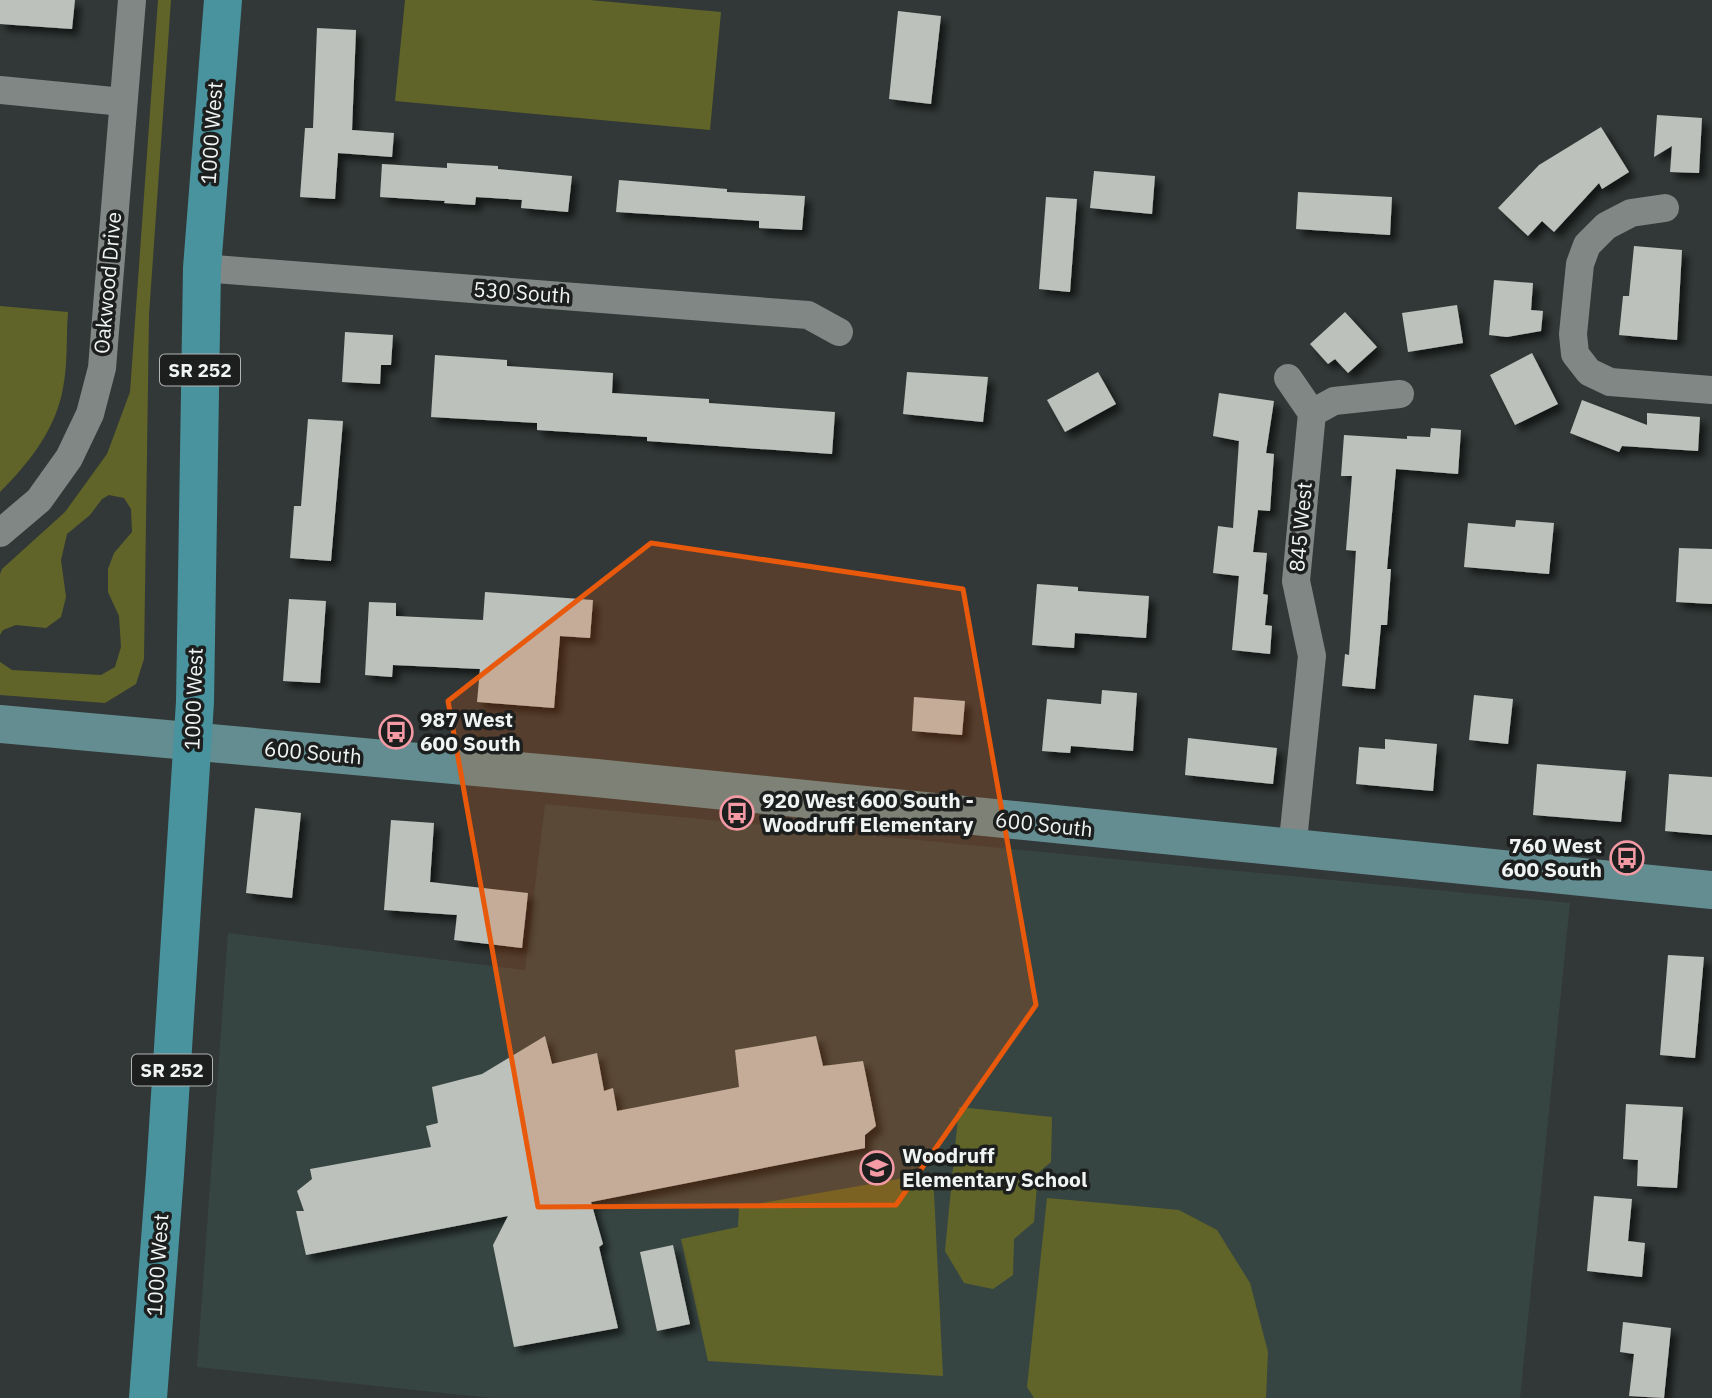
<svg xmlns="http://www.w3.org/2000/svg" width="1712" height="1398" font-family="'IBM Plex Sans',sans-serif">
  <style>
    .built { fill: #374542 }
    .green { fill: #616428 }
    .building { fill: #bcc1bc; filter: url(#shadow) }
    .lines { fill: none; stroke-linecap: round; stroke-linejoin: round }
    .street { stroke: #808785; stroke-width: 28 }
    .secondary { stroke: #648d92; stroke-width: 38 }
    .primary { stroke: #48939e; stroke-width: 38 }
    .marked { fill: #e8590c; fill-opacity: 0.2; stroke: #e8590c; stroke-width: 5; stroke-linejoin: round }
    .labels { text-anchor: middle; stroke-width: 7; stroke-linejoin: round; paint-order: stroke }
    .shield { fill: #1c1f1e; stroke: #b0b4b3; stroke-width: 2 }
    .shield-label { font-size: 19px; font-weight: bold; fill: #f0f4f3 }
    .street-label { font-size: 21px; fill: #f0f4f3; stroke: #1c1f1e }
    .poi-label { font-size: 21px; font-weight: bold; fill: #f0f4f3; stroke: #1c1f1e; text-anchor: start }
  </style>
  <defs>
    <filter id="shadow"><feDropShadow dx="6" dy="6" stdDeviation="3.5" flood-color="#0009"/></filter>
  </defs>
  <rect width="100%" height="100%" fill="#323837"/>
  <!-- built -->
  <path class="built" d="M 545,804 L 1570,903 L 1520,1398 L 491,1398 L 197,1367 L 228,933 L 525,970 Z"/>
  <!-- green -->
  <path class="green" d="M 158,0 L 171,0 L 149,315 L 144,659 L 136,684 L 105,703 L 0,695 L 0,662 L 12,670 L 101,675 L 115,667 L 121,647 L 119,616 L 108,592 L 108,569 L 114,553 L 132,532 L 131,509 L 124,498 L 109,495 L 102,499 L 90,515 L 67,534 L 61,560 L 66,597 L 61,617 L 46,628 L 16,625 L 3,630 L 0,635 L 0,574 L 2,569 L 65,512 L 107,454 L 130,392 Z
    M 405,0 L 590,0 L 721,12 L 710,130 L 395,101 Z
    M 0,306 L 68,312 C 66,337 68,364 63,388 C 56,429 29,463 0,492 Z
    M 959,1107 L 1052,1117 L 1051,1162 L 1038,1173 L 1034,1222 L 1014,1239 L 1013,1275 L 993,1289 L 964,1283 L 945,1251 Z
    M 933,1173 L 943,1376 L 708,1361 L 681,1239 L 738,1227 L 739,1207 Z
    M 1047,1198 L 1179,1210 L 1217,1230 L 1250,1283 L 1268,1352 L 1266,1398 L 1034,1398 L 1027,1387 Z"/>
  <!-- building -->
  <path class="building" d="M 0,0 L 75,0 L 72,29 L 0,24 Z
    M 898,11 L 941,16 L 931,104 L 889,99 Z
    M 317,28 L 356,30 L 352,130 L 394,133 L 392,157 L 338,153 L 335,199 L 300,197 L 305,128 L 313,128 Z
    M 1657,115 L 1702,118 L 1699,173 L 1670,172 L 1672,146 L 1654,157 Z
    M 1601,127 L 1629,172 L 1602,189 L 1599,183 L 1554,232 L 1542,221 L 1528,236 L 1498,208 L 1539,165 Z
    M 447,163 L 498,166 L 498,169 L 572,176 L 568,212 L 521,208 L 522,200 L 476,197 L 475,205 L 444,203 L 445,201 L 380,197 L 382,164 L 447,168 Z
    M 1094,171 L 1155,176 L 1152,214 L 1090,208 Z
    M 619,180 L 727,189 L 727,192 L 805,196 L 802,230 L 759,228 L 759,221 L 616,212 Z
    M 1298,192 L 1392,197 L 1390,235 L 1296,229 Z
    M 1046,197 L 1077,199 L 1070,292 L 1039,289 Z
    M 1634,246 L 1682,250 L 1677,340 L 1619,335 L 1623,296 L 1629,296 Z
    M 1494,280 L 1533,283 L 1531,310 L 1543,311 L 1541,331 L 1507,337 L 1489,335 Z
    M 1457,305 L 1463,343 L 1408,352 L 1402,313 Z
    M 1345,312 L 1377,347 L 1348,373 L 1335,359 L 1328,364 L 1310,344 Z
    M 345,332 L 393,335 L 391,365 L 381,365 L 380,384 L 342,382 Z
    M 1532,353 L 1558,404 L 1515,425 L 1490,375 Z
    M 435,355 L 507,360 L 507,366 L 613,373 L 612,393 L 709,399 L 709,403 L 835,412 L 832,454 L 647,441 L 647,437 L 537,430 L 537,423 L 431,417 Z
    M 907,372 L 988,377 L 983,422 L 903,414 Z
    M 1098,372 L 1116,404 L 1065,432 L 1047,400 Z
    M 1219,393 L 1274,401 L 1266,453 L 1274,454 L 1270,511 L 1258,510 L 1253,552 L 1267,553 L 1263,594 L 1268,595 L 1265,625 L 1272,626 L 1270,654 L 1232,650 L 1239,576 L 1213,573 L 1218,526 L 1233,528 L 1239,441 L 1213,436 Z
    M 1582,400 L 1647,425 L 1647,413 L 1700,417 L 1698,451 L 1622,446 L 1619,452 L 1570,433 Z
    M 308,419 L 343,421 L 331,561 L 290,558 L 294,506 L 301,506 Z
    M 1431,428 L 1461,430 L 1458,474 L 1396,469 L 1387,569 L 1391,569 L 1387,625 L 1381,625 L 1375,689 L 1342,686 L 1345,654 L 1349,655 L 1356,551 L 1346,550 L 1352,476 L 1341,476 L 1344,435 L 1407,439 L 1407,436 L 1430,437 Z
    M 1516,520 L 1554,523 L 1549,574 L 1464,567 L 1468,523 L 1515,527 Z
    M 1679,548 L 1712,549 L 1712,604 L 1676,602 Z
    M 1037,584 L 1078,587 L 1078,591 L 1149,596 L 1146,638 L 1075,633 L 1074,648 L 1032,645 Z
    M 485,592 L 593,600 L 590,638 L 560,636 L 554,708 L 477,702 L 480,669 L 393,665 L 392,677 L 365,675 L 369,602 L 396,603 L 396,616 L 483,620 Z
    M 289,599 L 326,601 L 320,683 L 283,681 Z
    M 1102,690 L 1137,693 L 1133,751 L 1071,746 L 1070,753 L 1042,751 L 1047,699 L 1101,704 Z
    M 1474,695 L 1513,699 L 1508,744 L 1469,740 Z
    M 914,697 L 965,701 L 962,735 L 912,731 Z
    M 1188,738 L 1277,748 L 1273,784 L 1185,775 Z
    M 1385,739 L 1437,744 L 1433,791 L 1356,784 L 1359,747 L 1385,749 Z
    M 1537,764 L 1626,771 L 1621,822 L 1533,815 Z
    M 1669,774 L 1712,777 L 1712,835 L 1665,831 Z
    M 255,808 L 301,813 L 292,898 L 246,893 Z
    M 391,820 L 434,823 L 430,882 L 528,893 L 522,948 L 454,940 L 457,915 L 384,910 Z
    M 1668,955 L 1704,957 L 1695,1058 L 1660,1055 Z
    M 545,1036 L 552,1064 L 597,1053 L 604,1091 L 613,1088 L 617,1111 L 739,1087 L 735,1050 L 816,1036 L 823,1066 L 863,1061 L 876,1126 L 865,1135 L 865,1148 L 591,1202 L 603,1244 L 599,1247 L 618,1328 L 514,1347 L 493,1245 L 508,1216 L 306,1255 L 296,1211 L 304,1211 L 297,1191 L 312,1179 L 310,1169 L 431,1147 L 426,1126 L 438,1123 L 432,1087 L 482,1074 Z
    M 1626,1104 L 1683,1107 L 1677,1188 L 1637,1186 L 1638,1160 L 1623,1159 Z
    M 1594,1196 L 1632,1199 L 1628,1241 L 1645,1243 L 1642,1277 L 1587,1271 Z
    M 673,1245 L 690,1324 L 657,1331 L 640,1252 Z
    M 1623,1322 L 1671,1328 L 1664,1398 L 1629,1396 L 1634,1354 L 1620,1352 Z"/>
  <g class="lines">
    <!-- street -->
    <path class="street" d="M 0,90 L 123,102
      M 1665,208 L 1631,213 L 1606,226 L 1587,245 L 1580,264 L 1573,334 L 1575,354 L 1589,372 L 1610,382 L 1712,390
      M 202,268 L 808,315 L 839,332
      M 1288,378 L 1312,413 L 1296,581 L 1312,656 L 1292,850
      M 1312,413 L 1334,401 L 1400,394
      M 0,533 L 39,500 L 69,458 L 90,414 L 102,368 L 132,0"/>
    <!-- secondary -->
    <path class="secondary" d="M 0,724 L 596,778 L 1712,890"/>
    <!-- primary -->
    <path class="primary" d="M 148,1398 L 165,1174 L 195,702 L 202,268 L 223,0"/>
  </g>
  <!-- marked area -->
  <path class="marked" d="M 651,543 L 963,589 L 1036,1005 L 896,1205 L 538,1207 L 448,701 Z"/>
  <!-- icons -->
  <defs>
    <symbol id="bus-ring" viewBox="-11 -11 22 22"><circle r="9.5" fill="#1c1f1e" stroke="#f49aa5" stroke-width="1.5"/><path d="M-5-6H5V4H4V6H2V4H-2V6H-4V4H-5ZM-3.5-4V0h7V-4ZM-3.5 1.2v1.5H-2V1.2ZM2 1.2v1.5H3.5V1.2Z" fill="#f49aa5"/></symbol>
    <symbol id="school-ring" viewBox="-11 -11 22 22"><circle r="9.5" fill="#1c1f1e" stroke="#f49aa5" stroke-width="1.5"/><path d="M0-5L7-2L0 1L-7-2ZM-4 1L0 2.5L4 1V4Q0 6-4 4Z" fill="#f49aa5"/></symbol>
  </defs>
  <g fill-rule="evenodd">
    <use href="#bus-ring" x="377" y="713" width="38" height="38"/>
    <use href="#bus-ring" x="718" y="794" width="38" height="38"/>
    <use href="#bus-ring" x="1608" y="839" width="38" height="38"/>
    <use href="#school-ring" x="858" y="1149" width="38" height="38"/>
  </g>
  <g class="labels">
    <!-- shield labels -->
    <g class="shield">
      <rect x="160" y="354.5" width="80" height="31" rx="5"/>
      <rect x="132" y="1054.5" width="80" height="31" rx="5"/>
    </g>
    <g class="shield-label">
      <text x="200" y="377">SR 252</text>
      <text x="172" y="1077">SR 252</text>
    </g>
    <!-- street labels -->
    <g class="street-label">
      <text transform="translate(212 133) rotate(-86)" y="7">1000 West</text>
      <text transform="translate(108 283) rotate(-85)" y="7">Oakwood Drive</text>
      <text transform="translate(522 293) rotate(4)" y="7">530 South</text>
      <text transform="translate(1301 527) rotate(-85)" y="7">845 West</text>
      <text transform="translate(194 699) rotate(-88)" y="7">1000 West</text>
      <text transform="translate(313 753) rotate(5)" y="7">600 South</text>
      <text transform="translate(1044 825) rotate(6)" y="7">600 South</text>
      <text transform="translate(158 1265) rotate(-86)" y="7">1000 West</text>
    </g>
    <!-- poi labels -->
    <g class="poi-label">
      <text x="420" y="727">987 West<tspan x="420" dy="24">600 South</tspan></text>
      <text x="762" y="808">920 West 600 South -<tspan x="762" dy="24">Woodruff Elementary</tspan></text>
      <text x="1602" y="853" text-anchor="end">760 West<tspan x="1602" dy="24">600 South</tspan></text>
      <text x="902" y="1163">Woodruff<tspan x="902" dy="24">Elementary School</tspan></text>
    </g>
  </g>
</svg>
